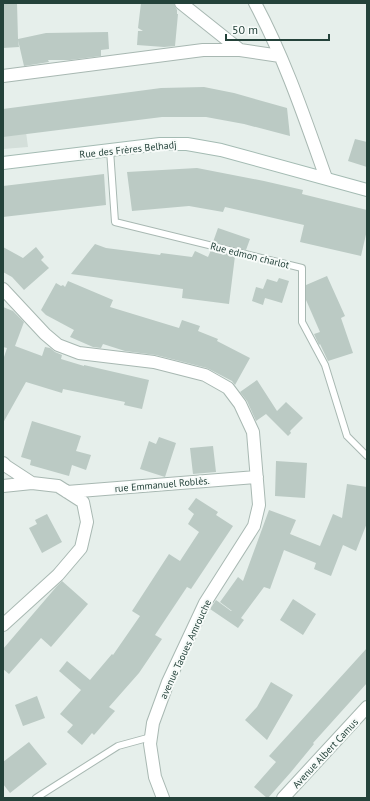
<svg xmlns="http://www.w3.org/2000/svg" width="370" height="801" font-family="'PT Sans',sans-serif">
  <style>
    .built { fill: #d4dfda }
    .building { fill: #bbcac4 }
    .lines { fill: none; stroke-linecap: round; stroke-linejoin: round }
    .service-casing { stroke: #a8b8b2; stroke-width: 8 }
    .minor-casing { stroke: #a8b8b2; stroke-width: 14 }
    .secondary-casing { stroke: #a4bbb3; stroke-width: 14 }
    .service { stroke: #fff; stroke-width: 6 }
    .minor { stroke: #fff; stroke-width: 12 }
    .secondary { stroke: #fff; stroke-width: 12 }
    .labels { text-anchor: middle; stroke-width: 4; stroke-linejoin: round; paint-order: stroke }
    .street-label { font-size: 10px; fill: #24423a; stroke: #f7fbf9 }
  </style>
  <rect width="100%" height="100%" fill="#e6efeb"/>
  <!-- built -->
  <path class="built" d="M 24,117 L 28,147 L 3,149 L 3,119 Z"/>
  <!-- building -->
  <path class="building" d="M 3,3 L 17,3 L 18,39 L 46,33 L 108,32 L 109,49 L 101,50 L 101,56 L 70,60 L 48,60 L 49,62 L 24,66 L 18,40 L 19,47 L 3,48 Z
    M 141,3 L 172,3 L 174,4 L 177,10 L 177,14 L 178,14 L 175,46 L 164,47 L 137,45 L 138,31 L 143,31 L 138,28 Z
    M 204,87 L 234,93 L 287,108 L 290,136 L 244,124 L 206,117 L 162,117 L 3,137 L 3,109 L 161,88 Z
    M 355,139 L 367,142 L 367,167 L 348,161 Z
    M 197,168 L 264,181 L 303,190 L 302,194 L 367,210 L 367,230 L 361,256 L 300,242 L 304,225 L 225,207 L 223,212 L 189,206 L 132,211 L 127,172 Z
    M 104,174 L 106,205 L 3,217 L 3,186 Z
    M 218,228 L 250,239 L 246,250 L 213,242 Z
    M 95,244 L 106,248 L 160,255 L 161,253 L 192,257 L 195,251 L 208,257 L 211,250 L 244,258 L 243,259 L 235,256 L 229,304 L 182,298 L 183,289 L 71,274 Z
    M 3,247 L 23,258 L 36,247 L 44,257 L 41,260 L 49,268 L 24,290 L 12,277 L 3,272 Z
    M 327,276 L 345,316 L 341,318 L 353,353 L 328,361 L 320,344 L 319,345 L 314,334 L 320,332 L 306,300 L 306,285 Z
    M 279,278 L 289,281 L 282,303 L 265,298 L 263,305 L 252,301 L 256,287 L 263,289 L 267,279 L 277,282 Z
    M 68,281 L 113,300 L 110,307 L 179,328 L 182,320 L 200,326 L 198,331 L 218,339 L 217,341 L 250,358 L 235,385 L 232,381 L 207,368 L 156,355 L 125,351 L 103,344 L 101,348 L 93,347 L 70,337 L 74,330 L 46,315 L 41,310 L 56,283 L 61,286 L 63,285 L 65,287 Z
    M 3,307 L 13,311 L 24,322 L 15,346 L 42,356 L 45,347 L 50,348 L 55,352 L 62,355 L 61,359 L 84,366 L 84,365 L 149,380 L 142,409 L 124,405 L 125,402 L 63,389 L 62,393 L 26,382 L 3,423 L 3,360 L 7,348 L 3,347 Z
    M 257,380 L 277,411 L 286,402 L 303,418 L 290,431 L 291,433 L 288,436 L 266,414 L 256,421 L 247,401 L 240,392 Z
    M 32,421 L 81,436 L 76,451 L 91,455 L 86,470 L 72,465 L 69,476 L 30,465 L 31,460 L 21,457 Z
    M 159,437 L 176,443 L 165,477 L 140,469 L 149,441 L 156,444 Z
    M 213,446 L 216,472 L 193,474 L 190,448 Z
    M 276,461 L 307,463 L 305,498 L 275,496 Z
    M 347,484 L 367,487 L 367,523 L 356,551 L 343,545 L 331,576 L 314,569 L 316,563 L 284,550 L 270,589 L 264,587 L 241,618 L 244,620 L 238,628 L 210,609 L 216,600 L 231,611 L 232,611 L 220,602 L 238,577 L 243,581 L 269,510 L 296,520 L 290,534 L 320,546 L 333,514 L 342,518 Z
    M 196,498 L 218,512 L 216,515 L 233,526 L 191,589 L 187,587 L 155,635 L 162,639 L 139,673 L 109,707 L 115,711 L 94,735 L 92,733 L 82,745 L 67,732 L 73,725 L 60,714 L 81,690 L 59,671 L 67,661 L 90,680 L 112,654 L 113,655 L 140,616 L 132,611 L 169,554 L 180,561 L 199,532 L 188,524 L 194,514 L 188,509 Z
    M 47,514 L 62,542 L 42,553 L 29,528 L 37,524 L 35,520 Z
    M 62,581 L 88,604 L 51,647 L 41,638 L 9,674 L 3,669 L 3,649 L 57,586 Z
    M 293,599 L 316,614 L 303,635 L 280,620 Z
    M 367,648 L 367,683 L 313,743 L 314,744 L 291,772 L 268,798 L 267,798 L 254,787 L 276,762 L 269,756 Z
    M 271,682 L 293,695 L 267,740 L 245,720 L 257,707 Z
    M 37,696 L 45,718 L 23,726 L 15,705 Z
    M 29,742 L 47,764 L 10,793 L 3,784 L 3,762 Z"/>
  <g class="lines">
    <defs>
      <path id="service" d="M 110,150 L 115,222 L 302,268 L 302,322 L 325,365 L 347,436 L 367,456
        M 36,798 L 118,746 L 151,737"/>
      <path id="minor" d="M 181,3 L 240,50
        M 255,3 C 285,59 305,119 326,178
        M 3,76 L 203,50 L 240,50 L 280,56
        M 3,289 L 45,334 L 58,345 L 79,353 L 154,362 L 205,375 L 228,388 L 240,404 L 253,432 L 259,505 L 254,526 L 205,603 L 168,682 L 153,723 L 150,744 L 155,777 L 163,798
        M 3,463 L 6,466 L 32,483
        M 3,486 L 32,483 L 58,486 L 83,502 L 87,522 L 81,548 L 58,575 L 3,625
        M 67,492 L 257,477
        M 283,798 L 367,707"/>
      <path id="secondary" d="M 3,163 L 160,144 L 187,144 L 221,150 L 367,190"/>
    </defs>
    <!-- service casing -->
    <use href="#service" class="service-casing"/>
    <!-- minor casing -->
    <use href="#minor" class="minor-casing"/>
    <!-- secondary casing -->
    <use href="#secondary" class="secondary-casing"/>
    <!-- service -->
    <use href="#service" class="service"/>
    <!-- minor -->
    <use href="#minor" class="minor"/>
    <!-- secondary -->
    <use href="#secondary" class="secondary"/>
  </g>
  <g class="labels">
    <!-- street labels -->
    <g class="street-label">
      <text transform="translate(128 149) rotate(-6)" y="4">Rue des Frères Belhadj</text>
      <text transform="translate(250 255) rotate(14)" y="4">Rue edmon charlot</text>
      <text transform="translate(162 484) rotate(-5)" y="4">rue Emmanuel Roblès.</text>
      <text transform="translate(185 649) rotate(-65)" y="4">avenue Taoues Amrouche</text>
      <text transform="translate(325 753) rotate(-47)" y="4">Avenue Albert Camus</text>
    </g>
  </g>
  <!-- border -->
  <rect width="370" height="801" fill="none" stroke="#24423a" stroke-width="8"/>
  <!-- scale -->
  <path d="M226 34v6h103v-6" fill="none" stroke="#24423a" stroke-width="2"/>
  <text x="232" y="34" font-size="12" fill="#24423a" stroke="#f7fbf9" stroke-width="3" paint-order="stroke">50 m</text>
</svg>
